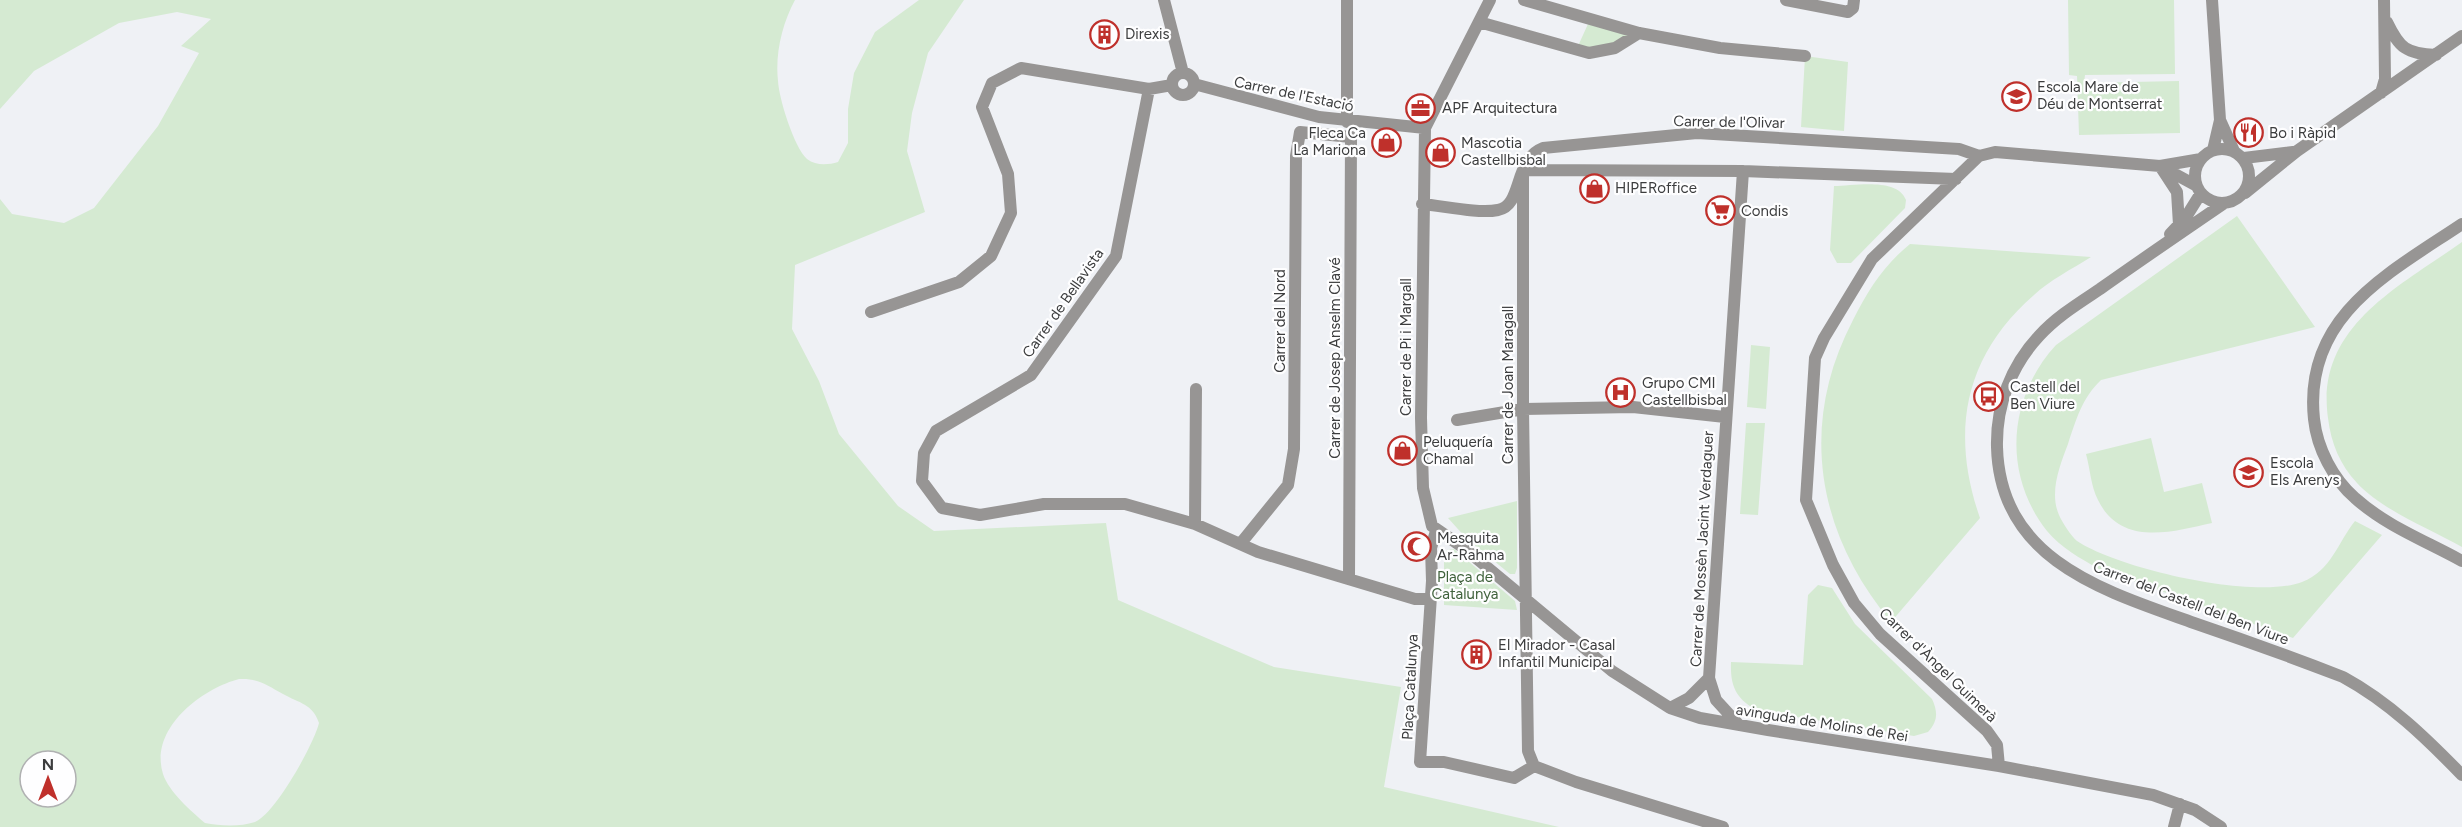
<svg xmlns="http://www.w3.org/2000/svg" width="2462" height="827" font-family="Figtree,sans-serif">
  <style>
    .green { fill: #d5ead2; fill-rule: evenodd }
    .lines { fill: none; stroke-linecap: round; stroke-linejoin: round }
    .street { stroke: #979594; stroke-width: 12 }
    .labels { text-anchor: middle; stroke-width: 4.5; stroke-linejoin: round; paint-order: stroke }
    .poi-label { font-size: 15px; fill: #3c3d3e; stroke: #fefeff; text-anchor: start }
    .street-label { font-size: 15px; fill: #3c3d3e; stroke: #fefeff }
    .park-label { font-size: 15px; fill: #40623c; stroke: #fefeff }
  </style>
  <rect width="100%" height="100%" fill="#eff1f5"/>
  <!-- green -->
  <path class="green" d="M 0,0 L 795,0 C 782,24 775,54 778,81 C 779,99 794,147 807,159 C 816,166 828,165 838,162 L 848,143 L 848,109 L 854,73 L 875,32 L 919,0 L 964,0 L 928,53 L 912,113 L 907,151 L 925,212 L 795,265 L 792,329 L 819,381 L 839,434 L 898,506 L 934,531 L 1106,523 L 1118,600 L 1274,667 L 1401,687 L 1384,787 L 1559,827 L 0,827 L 0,199 L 12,214 L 64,223 L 94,208 L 158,126 L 199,53 L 181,46 L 211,19 L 177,12 L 119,23 L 34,71 L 0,109 ZM 239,679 C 258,678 267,685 283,694 C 299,703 313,704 319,723 C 314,744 275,814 255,822 C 240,827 220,826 205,823 C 191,811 169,792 163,774 C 149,729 201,689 239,679 ZM 30,761 L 66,761 L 66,797 L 30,797 Z
    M 2068,0 L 2174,0 L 2175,74 L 2085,75 L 2084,83 L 2179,81 L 2180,133 L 2079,135 L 2077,76 L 2069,75 Z
    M 1588,24 L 1633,35 C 1616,45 1598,53 1578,46 Z
    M 1805,56 L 1848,62 L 1844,131 L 1801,127 Z
    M 1834,186 C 1854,186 1897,177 1906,200 L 1905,208 L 1851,263 L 1837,263 L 1830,250 Z
    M 2237,216 L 2315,327 L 2101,380 C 2082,398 2076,420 2068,444 C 2060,465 2049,492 2059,515 C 2062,522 2071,536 2077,541 C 2119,569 2255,600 2302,582 C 2331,571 2338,542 2355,521 L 2382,535 L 2293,638 L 2099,569 C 2080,558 2061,548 2047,531 C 2002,474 2008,397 2056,345 Z
    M 2462,242 L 2462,547 C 2430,529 2382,510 2357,483 C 2340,465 2331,443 2328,418 C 2315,327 2399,287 2462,242 Z
    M 1910,244 L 2091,257 C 2072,269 2050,280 2034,295 C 1964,356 1950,432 1980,518 L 1891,622 C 1817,533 1798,425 1853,320 C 1868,290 1884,265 1910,244 Z
    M 1751,345 L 1770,347 L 1766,409 L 1747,407 Z
    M 1746,423 L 1765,423 L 1758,515 L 1740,514 Z
    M 2151,438 L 2164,492 L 2202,483 L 2212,523 C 2172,532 2121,547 2098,500 C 2091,487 2090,468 2086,454 Z
    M 1517,501 L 1517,568 L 1515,574 L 1510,574 L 1466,538 L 1448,518 Z
    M 1454,549 L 1515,601 L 1517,610 L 1444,605 L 1444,553 L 1447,550 Z
    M 1818,585 L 1832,588 L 1855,624 L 1932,699 C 1938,712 1938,721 1928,732 L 1914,736 L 1759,711 C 1736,700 1730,686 1731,662 L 1803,665 L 1808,595 Z"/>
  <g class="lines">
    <!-- street -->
    <path class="street" d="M 1164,0 L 1183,73
      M 1490,0 L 1425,128 L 1421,418 L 1423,488 L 1432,526 L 1464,548 L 1612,671 L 1670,708 L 1700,718 L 1768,730 L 1999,766 L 2153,795 L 2195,810 L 2221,827
      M 1524,0 L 1639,33 L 1720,48 L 1805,56
      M 1786,0 L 1848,12 L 1853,8 L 1854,0
      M 2212,0 L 2220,120 L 2234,151
      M 1479,22 L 1589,53 L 1615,48 L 1639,33
      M 2387,22 C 2400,49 2406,53 2436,55
      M1172 84a11 11 0 1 1 22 0a11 11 0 1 1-22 0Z
      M 1194,84 L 1319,117 L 1425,128
      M 1149,89 L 1116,256 L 1031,375 L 936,431 L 924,453 L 922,481 L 942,508 L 980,515 L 1044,504 L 1125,504 L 1195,524 L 1258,552 L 1415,599 L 1429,599
      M 2381,93 L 2385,79 L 2384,0
      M 1347,122 L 1347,0
      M2195 176a27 27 0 1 1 54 0a27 27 0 1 1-54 0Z
      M 2213,150 L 2220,120
      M 2244,158 L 2293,152
      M 2160,166 L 2177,192 L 2179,225
      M 2162,167 L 2197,186
      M 2245,193 L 2297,151 L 2462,36
      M 1422,204 C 1444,206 1478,214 1498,210 C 1523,206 1513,160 1543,148 L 1697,133 L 1959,149 L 1979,156
      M 2223,204 C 2182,232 2141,260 2100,289 C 2079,303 2056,317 2039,336 C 2011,366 1996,405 1997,447 C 2000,561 2105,591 2194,623 C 2244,640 2294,658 2343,677 C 2389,702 2426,738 2462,775
      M 2462,224 C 2389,273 2303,316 2314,419 C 2317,448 2333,479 2355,498 C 2386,526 2426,541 2462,561
      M 2170,234 L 2186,217 L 2201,193
      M 871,312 L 959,282 L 991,256 L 1011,213 L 1008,174 L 982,107 L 992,83 L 1021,68 L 1149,89 L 1172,85
      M 1457,420 L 1523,409 L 1633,407 L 1725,417
      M 1195,524 L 1196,389
      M 1436,531 L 1431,548 L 1432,581 L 1420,762 L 1444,762 L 1514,778 L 1534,766
      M 1241,543 L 1288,485 L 1294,449 L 1296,156 L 1300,132 L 1351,137 L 1349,579
      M 1670,708 L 1689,698 L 1709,678
      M 1739,725 L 1716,700 L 1709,678 L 1743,171
      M 1999,766 L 1997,745 L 1987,731 L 1880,634 L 1854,603 L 1833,565 L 1806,500 L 1815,358 L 1824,338 L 1872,259 L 1979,156 L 1995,152 L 2160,166 L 2201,159
      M 1723,827 L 1576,782 L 1534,766 L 1528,751 L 1523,409 L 1523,170 L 1743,171 L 1956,179
      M 2174,827 L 2180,804"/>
  </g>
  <!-- icons -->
  <defs>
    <symbol id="building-ring" viewBox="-11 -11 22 22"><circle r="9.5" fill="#fefeff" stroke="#bf302b" stroke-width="1.5"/><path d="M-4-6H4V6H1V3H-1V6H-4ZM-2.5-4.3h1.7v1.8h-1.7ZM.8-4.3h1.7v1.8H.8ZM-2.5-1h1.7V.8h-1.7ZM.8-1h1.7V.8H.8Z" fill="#bf302b"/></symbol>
    <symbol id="school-ring" viewBox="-11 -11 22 22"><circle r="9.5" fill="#fefeff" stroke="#bf302b" stroke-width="1.5"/><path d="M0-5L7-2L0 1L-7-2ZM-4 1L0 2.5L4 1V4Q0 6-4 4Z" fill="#bf302b"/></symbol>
    <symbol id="office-ring" viewBox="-11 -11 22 22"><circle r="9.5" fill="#fefeff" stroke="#bf302b" stroke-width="1.5"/><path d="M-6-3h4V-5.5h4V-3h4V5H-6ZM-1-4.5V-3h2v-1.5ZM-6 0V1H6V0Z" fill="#bf302b"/></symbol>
    <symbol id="restaurant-ring" viewBox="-11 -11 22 22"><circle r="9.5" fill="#fefeff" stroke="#bf302b" stroke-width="1.5"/><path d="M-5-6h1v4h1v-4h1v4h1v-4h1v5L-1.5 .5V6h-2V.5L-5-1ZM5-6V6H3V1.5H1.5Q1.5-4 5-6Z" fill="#bf302b"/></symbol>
    <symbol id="shop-ring" viewBox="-11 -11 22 22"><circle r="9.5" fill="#fefeff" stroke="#bf302b" stroke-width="1.5"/><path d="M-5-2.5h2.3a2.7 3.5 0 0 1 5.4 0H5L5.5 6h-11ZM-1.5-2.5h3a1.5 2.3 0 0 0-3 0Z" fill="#bf302b"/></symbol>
    <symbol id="supermarket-ring" viewBox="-11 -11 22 22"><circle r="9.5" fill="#fefeff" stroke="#bf302b" stroke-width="1.5"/><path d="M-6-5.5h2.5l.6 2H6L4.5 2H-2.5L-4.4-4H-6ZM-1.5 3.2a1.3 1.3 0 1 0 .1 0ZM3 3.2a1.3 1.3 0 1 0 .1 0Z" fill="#bf302b"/></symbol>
    <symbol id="hospital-ring" viewBox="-11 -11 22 22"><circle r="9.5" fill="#fefeff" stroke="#bf302b" stroke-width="1.5"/><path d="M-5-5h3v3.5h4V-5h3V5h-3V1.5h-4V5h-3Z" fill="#bf302b"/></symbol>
    <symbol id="bus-ring" viewBox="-11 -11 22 22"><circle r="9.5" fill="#fefeff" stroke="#bf302b" stroke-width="1.5"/><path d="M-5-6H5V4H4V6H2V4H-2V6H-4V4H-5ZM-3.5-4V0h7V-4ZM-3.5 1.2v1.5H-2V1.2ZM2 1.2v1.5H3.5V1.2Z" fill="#bf302b"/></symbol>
    <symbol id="mosque-ring" viewBox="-11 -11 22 22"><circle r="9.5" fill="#fefeff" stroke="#bf302b" stroke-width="1.5"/><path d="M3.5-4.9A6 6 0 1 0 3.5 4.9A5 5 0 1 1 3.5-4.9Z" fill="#bf302b"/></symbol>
  </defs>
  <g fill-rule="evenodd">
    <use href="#building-ring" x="1088" y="18" width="33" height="33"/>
    <use href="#school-ring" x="2000" y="80" width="33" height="33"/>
    <use href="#office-ring" x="1404" y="92" width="33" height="33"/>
    <use href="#restaurant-ring" x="2232" y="116" width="33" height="33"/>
    <use href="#shop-ring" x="1370" y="126" width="33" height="33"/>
    <use href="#shop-ring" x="1424" y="136" width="33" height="33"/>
    <use href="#shop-ring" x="1578" y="172" width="33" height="33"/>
    <use href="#supermarket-ring" x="1704" y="194" width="33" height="33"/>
    <use href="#hospital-ring" x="1604" y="376" width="33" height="33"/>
    <use href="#bus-ring" x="1972" y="380" width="33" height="33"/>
    <use href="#shop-ring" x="1386" y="434" width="33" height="33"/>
    <use href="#school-ring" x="2232" y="456" width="33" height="33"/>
    <use href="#mosque-ring" x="1400" y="530" width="33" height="33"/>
    <use href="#building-ring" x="1460" y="638" width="33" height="33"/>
  </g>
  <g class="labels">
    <!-- poi labels -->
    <g class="poi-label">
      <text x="1125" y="39">Direxis</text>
      <text x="2037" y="92">Escola Mare de<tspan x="2037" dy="17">Déu de Montserrat</tspan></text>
      <text x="1442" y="113">APF Arquitectura</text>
      <text x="1366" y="138" text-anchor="end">Fleca Ca<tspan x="1366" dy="17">La Mariona</tspan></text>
      <text x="2269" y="138">Bo i Ràpid</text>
      <text x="1461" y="148">Mascotia<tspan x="1461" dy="17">Castellbisbal</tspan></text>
      <text x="1615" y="193">HIPERoffice</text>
      <text x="1741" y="216">Condis</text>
      <text x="1642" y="388">Grupo CMI<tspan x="1642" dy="17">Castellbisbal</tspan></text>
      <text x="2010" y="392">Castell del<tspan x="2010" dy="17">Ben Viure</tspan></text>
      <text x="1423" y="447">Peluquería<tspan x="1423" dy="17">Chamal</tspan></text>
      <text x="2270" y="468">Escola<tspan x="2270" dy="17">Els Arenys</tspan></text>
      <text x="1437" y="543">Mesquita<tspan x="1437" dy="17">Ar-Rahma</tspan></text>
      <text x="1498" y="650">El Mirador - Casal<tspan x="1498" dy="17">Infantil Municipal</tspan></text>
    </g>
    <!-- street labels -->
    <g class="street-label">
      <text transform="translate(1294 94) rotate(12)" y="5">Carrer de l'Estació</text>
      <text transform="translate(1729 122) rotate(1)" y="5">Carrer de l'Olivar</text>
      <text transform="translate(1063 303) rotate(-55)" y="5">Carrer de Bellavista</text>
      <text transform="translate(1280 321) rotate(-90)" y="5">Carrer del Nord</text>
      <text transform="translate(1406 347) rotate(-90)" y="5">Carrer de Pi i Margall</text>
      <text transform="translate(1335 358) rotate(-90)" y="5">Carrer de Josep Anselm Clavé</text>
      <text transform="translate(1508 385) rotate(-90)" y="5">Carrer de Joan Maragall</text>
      <text transform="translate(1702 549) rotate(-87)" y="5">Carrer de Mossèn Jacint Verdaguer</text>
      <text transform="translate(2191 603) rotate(21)" y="5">Carrer del Castell del Ben Viure</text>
      <text transform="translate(1938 665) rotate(44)" y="5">Carrer d'Àngel Guimerà</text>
      <text transform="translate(1410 687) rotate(-87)" y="5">Plaça Catalunya</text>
      <text transform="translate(1822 723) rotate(9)" y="5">avinguda de Molins de Rei</text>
    </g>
    <!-- park labels -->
    <g class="park-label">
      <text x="1465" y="582">Plaça de<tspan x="1465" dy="17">Catalunya</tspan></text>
    </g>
  </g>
  <!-- north arrow -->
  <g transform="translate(48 779)"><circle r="28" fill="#fefeff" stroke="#b0b1b2" stroke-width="1.5"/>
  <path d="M0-4.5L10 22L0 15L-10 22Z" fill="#bf302b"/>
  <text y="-9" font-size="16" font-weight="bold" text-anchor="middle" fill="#3c3d3e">N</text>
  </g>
</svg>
